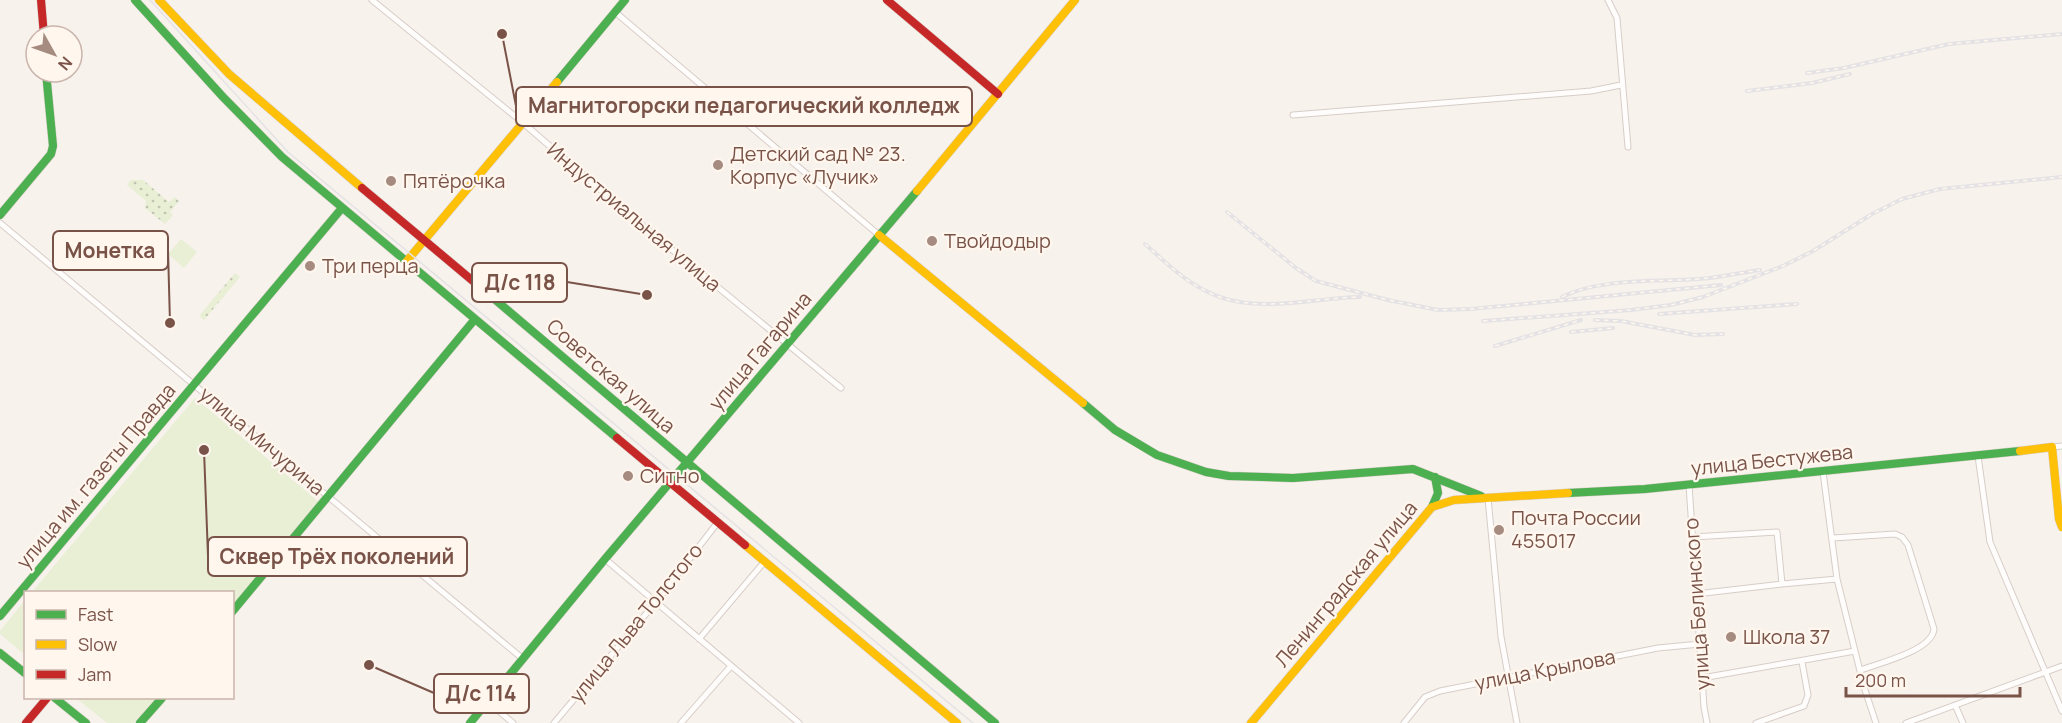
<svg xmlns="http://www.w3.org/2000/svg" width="2062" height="723" font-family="Manrope,sans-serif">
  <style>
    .grass { fill: url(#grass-dots) }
    .green { fill: #e8efd5 }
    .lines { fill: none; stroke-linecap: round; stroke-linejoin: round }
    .street-casing { stroke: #d7cdc8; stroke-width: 7 }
    .fast-casing { stroke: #d8cdc8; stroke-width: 9 }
    .slow-casing { stroke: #d8cdc8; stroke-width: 9 }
    .jam-casing { stroke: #d8cdc8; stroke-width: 9 }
    .street { stroke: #fefdfc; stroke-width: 5 }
    .fast { stroke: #4caf50; stroke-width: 8 }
    .slow { stroke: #ffc107; stroke-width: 8 }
    .jam { stroke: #c62828; stroke-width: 8 }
    .tram { stroke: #e4e2e5; stroke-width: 1.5 }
    .rail-casing { stroke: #e4e2e5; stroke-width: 4 }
    .rail { stroke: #fff6ee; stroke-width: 1.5; stroke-dasharray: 4.5; stroke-linecap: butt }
    .poi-dot { fill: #a68b81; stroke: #fff6ee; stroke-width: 2 }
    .labels { text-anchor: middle; stroke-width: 4.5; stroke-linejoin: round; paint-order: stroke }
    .poi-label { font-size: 20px; fill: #7a5348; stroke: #fff6ee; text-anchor: start }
    .street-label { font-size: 20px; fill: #7a5348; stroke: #fff6ee }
    .leader { fill: none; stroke: #7a5348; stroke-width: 2 }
    .callout-dot { fill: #7a5348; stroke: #fff6ee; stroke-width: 2 }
    .callout { fill: #fff6ee; stroke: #7a5348; stroke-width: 2 }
    .callout-label { font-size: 21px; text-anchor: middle; font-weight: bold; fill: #7a5348 }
  </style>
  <defs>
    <pattern id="grass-dots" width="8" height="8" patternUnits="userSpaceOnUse" patternTransform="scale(1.5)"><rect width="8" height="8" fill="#e8efd5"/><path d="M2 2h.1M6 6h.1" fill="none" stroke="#c1c4af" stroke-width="1.8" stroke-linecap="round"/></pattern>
  </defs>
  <rect width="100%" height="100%" fill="#f8f2ec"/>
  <!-- grass -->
  <path class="grass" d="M 131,180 L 143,180 L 169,202 L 175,197 L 179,201 L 170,212 L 173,215 L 165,224 L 145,208 L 146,201 L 127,185 Z
    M 235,273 L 240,277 L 204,320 L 199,316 Z"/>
  <!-- green -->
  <path class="green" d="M 181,239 L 197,252 L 184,268 L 168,254 Z
    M 195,398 L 320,503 L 233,606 L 232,592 L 32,592 Z
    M 25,600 L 25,655 L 0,634 L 0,631 Z
    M 76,698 L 156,698 L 134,723 L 107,723 Z"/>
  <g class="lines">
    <defs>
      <path id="street" d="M 372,0 L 522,122 L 632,217 L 841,388
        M 1608,0 L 1617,18 L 1628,147
        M 615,12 L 879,235
        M 1293,115 L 1591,91 L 1621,85
        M 0,223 L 523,659
        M 2052,447 L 2062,446
        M 1978,456 L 1990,542 L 2062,711
        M 1823,472 L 1837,579 L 1864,687 L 1876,723
        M 1689,485 L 1704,707 L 1707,723
        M 1488,498 L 1501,637 L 1517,723
        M 1693,537 L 1777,532 L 1782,584 L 1837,579
        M 1833,538 L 1895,534 L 1902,537 L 1908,545 L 1934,629 C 1932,651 1879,663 1861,670
        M 605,559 L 799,723
        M 1696,594 L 1782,584
        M 699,639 L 765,561
        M 1702,678 L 1855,651
        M 488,702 L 513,723
        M 1955,705 L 1963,723
        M 554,723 L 656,602 L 718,522
        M 681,723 L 731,666
        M 1404,723 L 1425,697 L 1440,691 L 1658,648 L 1700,644
        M 1756,723 L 1804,706 L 1808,695 L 1802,662
        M 1906,723 L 2062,666"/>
      <path id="fast" d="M 135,0 L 223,97 L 282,157 L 617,438
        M 557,82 L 625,0
        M 0,215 L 51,154 L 53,146 L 46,72
        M 492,297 L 995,723
        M 1083,403 L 1115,430 L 1157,455 L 1206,472 L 1229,476 L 1293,478 L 1413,469 L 1481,496
        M 1568,493 L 1645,489 L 2020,451
        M 1432,507 L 1438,493 L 1435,477
        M 232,612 L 475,319
        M 0,616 L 342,208
        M 0,653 L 26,674
        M 55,698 L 86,723
        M 140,723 L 162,698
        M 470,723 L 605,559 L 917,191"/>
      <path id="slow" d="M 159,0 L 229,74 L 362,188
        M 917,191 L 1075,0
        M 879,235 L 1083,403
        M 406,262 L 557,82
        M 2020,451 L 2052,447 L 2059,519 L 2062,527
        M 745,545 L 957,723
        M 1251,723 L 1432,507 L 1454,500 L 1568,493"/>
      <path id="jam" d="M 41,0 L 44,36
        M 887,0 L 998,94
        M 362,188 L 492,297
        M 617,438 L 745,545
        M 26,723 L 47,698"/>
    </defs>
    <!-- street casing -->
    <use href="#street" class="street-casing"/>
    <!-- fast casing -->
    <use href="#fast" class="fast-casing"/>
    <!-- slow casing -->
    <use href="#slow" class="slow-casing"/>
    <!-- jam casing -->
    <use href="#jam" class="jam-casing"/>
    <!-- street -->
    <use href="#street" class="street"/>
    <!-- fast -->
    <use href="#fast" class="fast"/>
    <!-- slow -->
    <use href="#slow" class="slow"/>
    <!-- jam -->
    <use href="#jam" class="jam"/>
    <!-- tram -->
    <path class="tram" d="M 150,0 L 288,152 L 973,723"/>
    <defs>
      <path id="rail" d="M 1807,73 L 1844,68 L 1949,44 L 2062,34
        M 1747,91 L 1812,83 L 1850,74
        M 1227,212 L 1296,268 L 1316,281 L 1388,300 L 1438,310 L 1471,309 L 1721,285
        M 1145,244 C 1163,260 1182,279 1204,290 C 1251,316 1309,298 1360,297
        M 1562,297 C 1600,278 1656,282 1700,279 C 1720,277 1740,273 1760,270
        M 1659,314 L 1797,304
        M 1595,320 L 1621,321 L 1695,335 L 1723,334
        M 1483,321 L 1631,310 L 1671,305 L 1703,297 L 1783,266 L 1813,251 L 1872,214 L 1902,199 L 1940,189 L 2062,177
        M 1571,332 L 1613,328
        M 1495,346 L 1581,320"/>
    </defs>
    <!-- rail casing -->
    <use href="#rail" class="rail-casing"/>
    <!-- rail -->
    <use href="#rail" class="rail"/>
  </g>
  <!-- markers -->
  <g class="poi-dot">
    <circle cx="718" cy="165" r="6"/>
    <circle cx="391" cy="181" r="6"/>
    <circle cx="932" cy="241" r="6"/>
    <circle cx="310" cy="266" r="6"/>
    <circle cx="628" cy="476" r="6"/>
    <circle cx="1499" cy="530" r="6"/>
    <circle cx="1731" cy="637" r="6"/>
  </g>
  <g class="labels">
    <!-- poi labels -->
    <g class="poi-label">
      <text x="730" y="161">Детский сад № 23.<tspan x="730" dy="23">Корпус «Лучик»</tspan></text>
      <text x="403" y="188">Пятёрочка</text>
      <text x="944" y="248">Твойдодыр</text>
      <text x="322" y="273">Три перца</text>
      <text x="640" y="483">Ситно</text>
      <text x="1511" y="525">Почта России<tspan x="1511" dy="23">455017</tspan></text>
      <text x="1743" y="644">Школа 37</text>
    </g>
    <!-- street labels -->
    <g class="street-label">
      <text transform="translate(634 217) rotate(40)" y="7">Индустриальная улица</text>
      <text transform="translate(760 351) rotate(-50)" y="7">улица Гагарина</text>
      <text transform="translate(611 376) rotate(41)" y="7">Советская улица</text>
      <text transform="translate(262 441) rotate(40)" y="7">улица Мичурина</text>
      <text transform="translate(1772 460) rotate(-6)" y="7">улица Бестужева</text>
      <text transform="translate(96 476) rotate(-50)" y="7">улица им. газеты Правда</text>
      <text transform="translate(1346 584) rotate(-50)" y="7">Ленинградская улица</text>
      <text transform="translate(1697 604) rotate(-94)" y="7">улица Белинского</text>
      <text transform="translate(636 623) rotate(-51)" y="7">улица Льва Толстого</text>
      <text transform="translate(1545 670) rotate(-11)" y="7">улица Крылова</text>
    </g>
  </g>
  <!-- callouts -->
  <path class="leader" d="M502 34L516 106M170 323L168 250M647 295L567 282M204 450L208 556M369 665L434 693"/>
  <g class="callout-dot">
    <circle cx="502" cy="34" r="6"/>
    <circle cx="170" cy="323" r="6"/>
    <circle cx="647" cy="295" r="6"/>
    <circle cx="204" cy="450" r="6"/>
    <circle cx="369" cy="665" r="6"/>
  </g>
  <g class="callout">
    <rect x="516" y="87" width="456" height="39" rx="6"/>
    <rect x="53" y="231" width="115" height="39" rx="6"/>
    <rect x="472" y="263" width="95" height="39" rx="6"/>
    <rect x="208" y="537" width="259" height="39" rx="6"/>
    <rect x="434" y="674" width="95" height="39" rx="6"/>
  </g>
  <g class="callout-label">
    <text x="744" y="113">Магнитогорски педагогический колледж</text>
    <text x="110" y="258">Монетка</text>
    <text x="520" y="290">Д/с 118</text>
    <text x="337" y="564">Сквер Трёх поколений</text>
    <text x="481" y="701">Д/с 114</text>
  </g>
  <!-- legend -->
  <rect x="24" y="591" width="210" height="108" fill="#fff6ee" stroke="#cab5ac" stroke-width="1.5"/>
  <rect x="36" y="610" width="30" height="9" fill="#4caf50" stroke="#cab5ac" stroke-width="1.5"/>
  <text x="78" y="621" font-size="18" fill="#7a5348">Fast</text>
  <rect x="36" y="640" width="30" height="9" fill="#ffc107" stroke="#cab5ac" stroke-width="1.5"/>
  <text x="78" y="651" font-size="18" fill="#7a5348">Slow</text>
  <rect x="36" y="670" width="30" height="9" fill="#c62828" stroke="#cab5ac" stroke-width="1.5"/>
  <text x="78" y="681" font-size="18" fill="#7a5348">Jam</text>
  <!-- north arrow -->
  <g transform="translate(54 54) rotate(130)"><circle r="28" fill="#fff6ee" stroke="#cab5ac" stroke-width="1.5"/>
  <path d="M0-4.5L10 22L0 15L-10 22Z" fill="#a68b81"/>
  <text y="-9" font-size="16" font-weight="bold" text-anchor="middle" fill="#7a5348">N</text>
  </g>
  <!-- scale -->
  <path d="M1846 687v9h174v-9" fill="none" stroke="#7a5348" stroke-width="3"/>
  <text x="1855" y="687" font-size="18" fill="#7a5348" stroke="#fff6ee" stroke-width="4.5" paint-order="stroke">200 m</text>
</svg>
